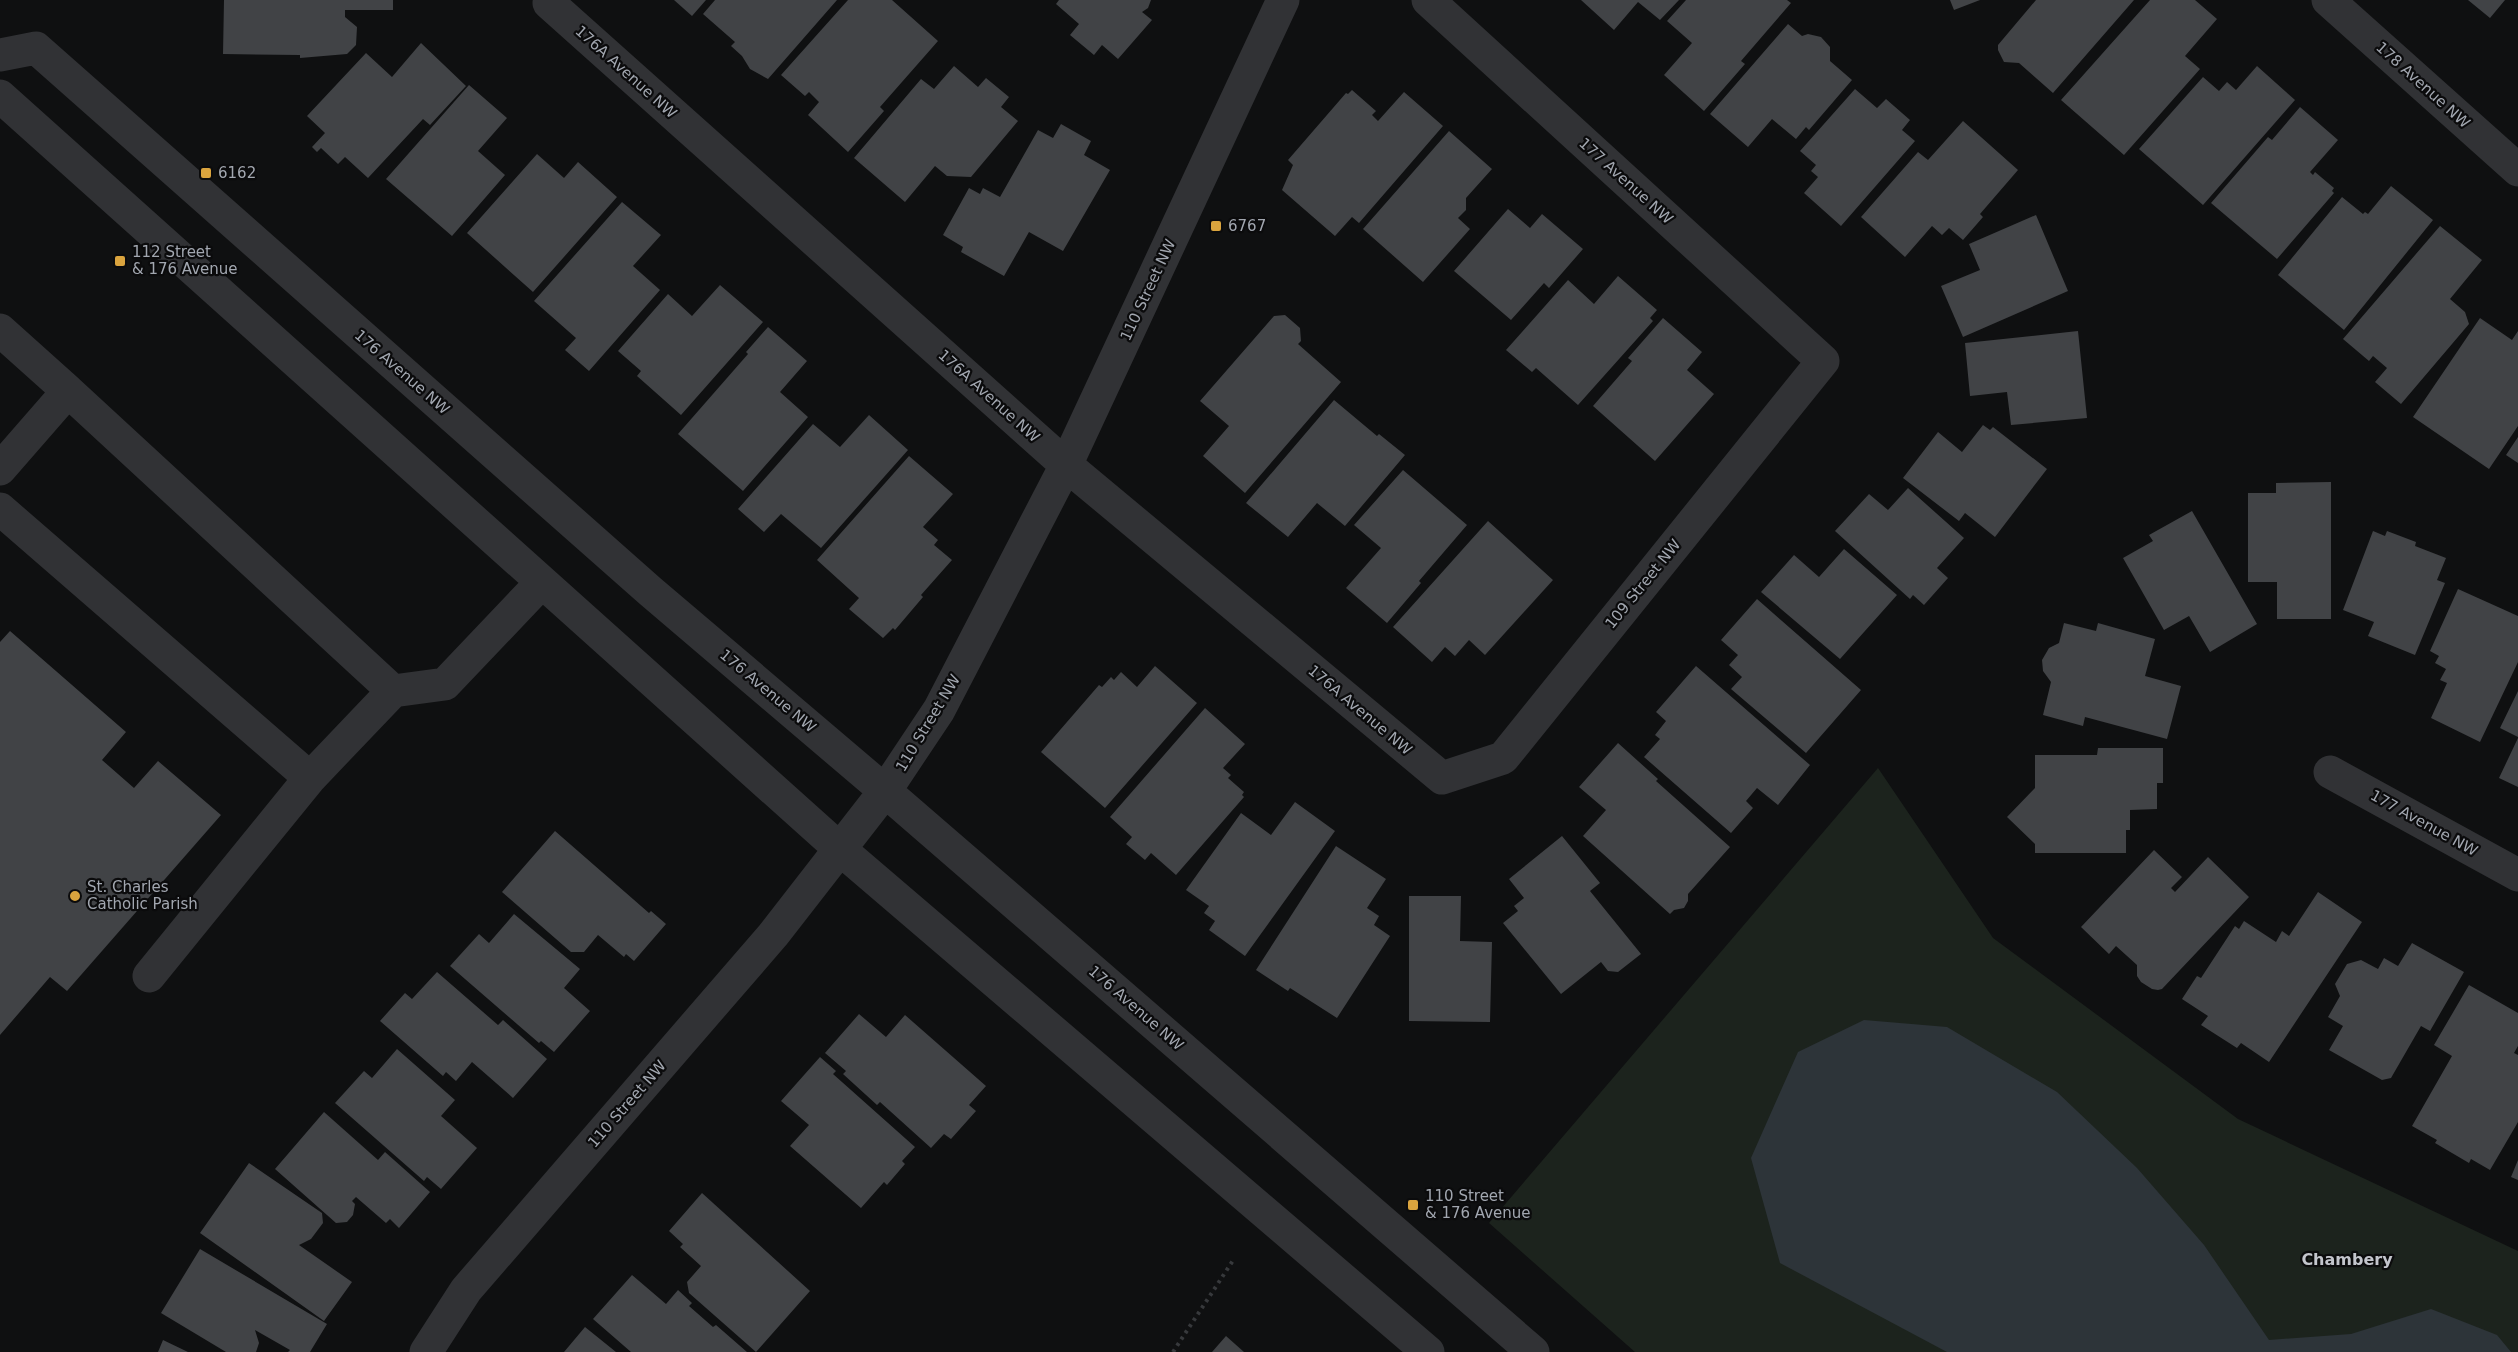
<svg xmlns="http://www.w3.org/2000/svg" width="2518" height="1352" font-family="'DejaVu Sans',sans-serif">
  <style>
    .green { fill: #1c231d }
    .water { fill: #2d3439 }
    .building { fill: #414346 }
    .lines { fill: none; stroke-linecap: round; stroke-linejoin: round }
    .path { stroke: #37393c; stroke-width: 4; stroke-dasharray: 3 4.5; stroke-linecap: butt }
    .minor { stroke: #313235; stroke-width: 33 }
    .poi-dot { fill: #daa43e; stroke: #0b0b0c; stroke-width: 2 }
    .labels { text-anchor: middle; stroke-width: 4.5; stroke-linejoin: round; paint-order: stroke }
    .street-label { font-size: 15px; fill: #a2a7b0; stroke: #0b0b0c }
    .poi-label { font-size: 15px; fill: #a2a7b0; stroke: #0b0b0c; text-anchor: start }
    .neighbourhood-label { font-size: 16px; font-weight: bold; fill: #c3c5cc; stroke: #0b0b0c }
  </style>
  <rect width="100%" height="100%" fill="#0f1011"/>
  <!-- green -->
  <path class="green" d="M 1878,768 L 1993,938 L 2238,1119 L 2518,1251 L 2518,1352 L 1635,1352 L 1489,1223 Z"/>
  <!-- water -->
  <path class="water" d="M 1864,1020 L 1947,1027 L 2057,1092 L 2137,1168 L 2204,1245 L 2269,1340 L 2351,1334 L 2431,1309 L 2497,1335 L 2511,1352 L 1947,1352 L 1780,1263 L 1751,1158 L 1798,1052 Z"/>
  <!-- building -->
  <path class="building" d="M 224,0 L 393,0 L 393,10 L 345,10 L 345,17 L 357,27 L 356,45 L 347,54 L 300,58 L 300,55 L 223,54 Z
    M 674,0 L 706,0 L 692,16 Z
    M 715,0 L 837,0 L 768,79 L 750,69 L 742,56 L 731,46 L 735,42 L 703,14 Z
    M 848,0 L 892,0 L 938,41 L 880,107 L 884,111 L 848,152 L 808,115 L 819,102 L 809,92 L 805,96 L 781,75 Z
    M 1059,0 L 1151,0 L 1148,8 L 1142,12 L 1152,20 L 1118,59 L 1102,45 L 1094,55 L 1070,35 L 1079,24 L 1056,4 Z
    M 1581,0 L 1679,0 L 1660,20 L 1638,2 L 1614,30 Z
    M 1686,0 L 1787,0 L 1791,3 L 1741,61 L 1745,64 L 1704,111 L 1664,75 L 1692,43 L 1667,21 Z
    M 1950,0 L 1980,0 L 1954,10 Z
    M 2036,0 L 2134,0 L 2053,93 L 2019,63 L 2004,62 L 1998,50 L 1998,45 Z
    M 2150,0 L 2195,0 L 2217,19 L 2185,56 L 2200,69 L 2124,155 L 2061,100 Z
    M 2468,0 L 2505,0 L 2490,18 Z
    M 1788,24 L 1802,36 L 1808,34 L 1821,37 L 1830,47 L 1830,61 L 1852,80 L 1809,130 L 1806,127 L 1796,139 L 1772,119 L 1748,147 L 1710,114 Z
    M 421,43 L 466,86 L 430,125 L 423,119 L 368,178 L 345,157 L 338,164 L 321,148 L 317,152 L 312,147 L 325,133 L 307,116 L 366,53 L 392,77 Z
    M 954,66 L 978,87 L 986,78 L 1009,97 L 1001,107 L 1018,121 L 971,177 L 947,176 L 935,166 L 905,202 L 854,158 L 921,79 L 934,89 Z
    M 2257,66 L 2295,100 L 2203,205 L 2139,149 L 2203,77 L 2219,91 L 2227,82 L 2236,90 Z
    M 469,85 L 507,118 L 478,151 L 505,175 L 452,236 L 386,179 Z
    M 1855,89 L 1877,108 L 1886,99 L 1910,120 L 1902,130 L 1915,141 L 1841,226 L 1804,193 L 1818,177 L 1811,171 L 1816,165 L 1800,151 Z
    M 1352,90 L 1376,111 L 1372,115 L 1378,121 L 1404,92 L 1443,126 L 1359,223 L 1352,217 L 1335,236 L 1282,190 L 1293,165 L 1288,160 L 1346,93 L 1348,94 Z
    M 2300,107 L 2338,140 L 2310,172 L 2313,175 L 2315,172 L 2334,188 L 2332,191 L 2334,193 L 2277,259 L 2211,203 L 2268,137 L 2272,140 Z
    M 1963,121 L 2018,170 L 1980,214 L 1983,217 L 1963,240 L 1949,228 L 1942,235 L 1932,226 L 1905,257 L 1861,217 L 1918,152 L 1928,160 Z
    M 1061,124 L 1091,141 L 1084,155 L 1110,170 L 1063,251 L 1029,232 L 1004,276 L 961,252 L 963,247 L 943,235 L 969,188 L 980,194 L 983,188 L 1000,197 L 1038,130 L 1053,138 Z
    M 1449,131 L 1492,169 L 1466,198 L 1466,210 L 1458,218 L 1470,229 L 1423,282 L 1363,229 Z
    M 537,154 L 564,178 L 578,162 L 617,197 L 533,292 L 467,233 Z
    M 2391,186 L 2433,220 L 2344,330 L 2278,275 L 2342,197 L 2363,214 L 2365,212 L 2368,214 Z
    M 622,202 L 661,235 L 633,266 L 660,290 L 589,371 L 565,350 L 576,338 L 534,301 Z
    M 1508,209 L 1530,228 L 1542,214 L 1583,249 L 1549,288 L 1544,283 L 1511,320 L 1454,271 Z
    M 2036,215 L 2068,291 L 1963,337 L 1941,286 L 1980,270 L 1969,244 Z
    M 2440,226 L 2482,260 L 2450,299 L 2465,312 L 2469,324 L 2401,404 L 2375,382 L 2387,368 L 2373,356 L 2369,361 L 2343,339 Z
    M 1618,276 L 1657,310 L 1650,318 L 1653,321 L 1578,405 L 1536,368 L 1532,372 L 1506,350 L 1568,280 L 1594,304 Z
    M 720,285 L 763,322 L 681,415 L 637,376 L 641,371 L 618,351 L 668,294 L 692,316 Z
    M 1285,315 L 1300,328 L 1301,341 L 1298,344 L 1341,382 L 1245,493 L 1203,456 L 1229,426 L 1200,401 L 1274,316 Z
    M 1663,318 L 1702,352 L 1687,370 L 1714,394 L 1655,461 L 1593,406 L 1632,361 L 1628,358 Z
    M 2480,318 L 2512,340 L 2518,331 L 2518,426 L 2489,469 L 2413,417 Z
    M 768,327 L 807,361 L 780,392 L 808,417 L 743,491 L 678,434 L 748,354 L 746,352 Z
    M 2078,331 L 2087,418 L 2011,425 L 2007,392 L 1970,396 L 1965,343 Z
    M 1334,400 L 1377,436 L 1379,434 L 1405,455 L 1345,526 L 1317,503 L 1288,537 L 1246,503 Z
    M 869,415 L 908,450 L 821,548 L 781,514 L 764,532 L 738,509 L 813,424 L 840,447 Z
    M 1983,425 L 1990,430 L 1993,427 L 2047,469 L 1995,537 L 1965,513 L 1959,521 L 1903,478 L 1938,432 L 1962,452 Z
    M 2518,437 L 2518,463 L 2506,455 Z
    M 909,456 L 953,494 L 923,527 L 938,540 L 934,545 L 952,560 L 921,595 L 923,597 L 895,630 L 893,628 L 883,638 L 849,609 L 859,598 L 817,560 Z
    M 1403,470 L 1467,525 L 1419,581 L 1421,583 L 1387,623 L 1346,588 L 1381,548 L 1354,525 Z
    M 2331,482 L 2331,619 L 2277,619 L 2277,582 L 2248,582 L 2248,493 L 2276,493 L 2276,483 Z
    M 1908,488 L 1964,538 L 1937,568 L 1948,578 L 1924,605 L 1913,595 L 1910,599 L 1835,531 L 1869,494 L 1888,510 Z
    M 2192,511 L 2257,624 L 2210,652 L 2189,616 L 2164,630 L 2123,558 L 2153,541 L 2149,535 Z
    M 1488,521 L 1553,580 L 1485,655 L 1469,640 L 1455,656 L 1445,647 L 1432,662 L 1393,627 Z
    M 2373,531 L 2385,536 L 2387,531 L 2416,542 L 2415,546 L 2446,558 L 2437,580 L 2445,583 L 2415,655 L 2368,636 L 2374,622 L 2343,610 Z
    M 1844,549 L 1897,595 L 1840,659 L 1761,592 L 1794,555 L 1819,577 Z
    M 2458,589 L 2518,616 L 2518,662 L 2480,742 L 2431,718 L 2447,683 L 2440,680 L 2446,669 L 2435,663 L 2439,656 L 2430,651 Z
    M 1757,599 L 1861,690 L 1806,753 L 1731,689 L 1742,677 L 1729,665 L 1738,655 L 1721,640 Z
    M 2064,623 L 2096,631 L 2098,623 L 2155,639 L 2145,676 L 2181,686 L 2167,739 L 2085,717 L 2083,726 L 2043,715 L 2051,682 L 2043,671 L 2042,660 L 2049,648 L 2059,643 Z
    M 10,631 L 126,732 L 102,760 L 134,788 L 158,761 L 221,815 L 67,991 L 50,977 L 0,1035 L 0,642 Z
    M 1155,666 L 1197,703 L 1105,808 L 1041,752 L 1099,685 L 1102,687 L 1111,677 L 1114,680 L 1121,672 L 1137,687 Z
    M 1696,666 L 1810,765 L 1778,805 L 1757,788 L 1746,801 L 1753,808 L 1731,833 L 1644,757 L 1660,739 L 1655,735 L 1666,721 L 1656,712 Z
    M 2518,691 L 2518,737 L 2500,728 Z
    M 1205,708 L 1245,744 L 1223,768 L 1231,775 L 1228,778 L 1244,792 L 1242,795 L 1244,797 L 1176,875 L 1151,853 L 1145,860 L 1126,844 L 1132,837 L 1110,817 Z
    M 2518,738 L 2518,787 L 2499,778 Z
    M 1618,743 L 1658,779 L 1656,781 L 1730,847 L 1688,894 L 1688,901 L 1684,908 L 1674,910 L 1670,914 L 1583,836 L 1606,810 L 1579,787 Z
    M 2098,748 L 2163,748 L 2163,783 L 2157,783 L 2157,809 L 2130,810 L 2130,830 L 2126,830 L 2126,853 L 2035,853 L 2035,844 L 2007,817 L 2035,788 L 2035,755 L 2097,755 Z
    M 1295,802 L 1335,831 L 1245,956 L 1209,930 L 1215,921 L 1204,913 L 1209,906 L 1186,890 L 1241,813 L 1271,835 Z
    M 555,831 L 649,913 L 651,911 L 666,924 L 634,961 L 626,954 L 624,957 L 598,935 L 584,952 L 571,952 L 502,892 Z
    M 1562,836 L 1600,883 L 1590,891 L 1641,954 L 1618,972 L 1608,971 L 1601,962 L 1561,994 L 1503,923 L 1518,911 L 1514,906 L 1524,898 L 1509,879 Z
    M 1336,846 L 1386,879 L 1367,908 L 1379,916 L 1374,925 L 1390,936 L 1337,1018 L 1290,988 L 1288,991 L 1256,970 Z
    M 2154,850 L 2182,877 L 2171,888 L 2175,892 L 2208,857 L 2249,897 L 2162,989 L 2158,990 L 2152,989 L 2141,982 L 2137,976 L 2137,965 L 2116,946 L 2109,954 L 2081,927 Z
    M 2318,892 L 2362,922 L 2269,1062 L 2241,1043 L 2237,1048 L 2201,1025 L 2208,1016 L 2182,999 L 2197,976 L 2201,978 L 2235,926 L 2239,929 L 2244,921 L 2276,942 L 2282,931 L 2289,936 Z
    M 1409,896 L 1461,896 L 1460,941 L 1492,942 L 1490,1022 L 1409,1021 Z
    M 514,914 L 580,969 L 564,988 L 590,1011 L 554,1052 L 541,1041 L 539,1043 L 450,966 L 479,934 L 489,943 Z
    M 2412,943 L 2464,972 L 2430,1031 L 2421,1026 L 2391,1078 L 2382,1080 L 2329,1050 L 2343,1026 L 2328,1017 L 2340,996 L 2335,984 L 2347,964 L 2361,960 L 2378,969 L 2384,958 L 2398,966 Z
    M 437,972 L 498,1025 L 503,1020 L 547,1059 L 513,1098 L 472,1062 L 456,1081 L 446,1072 L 443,1076 L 380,1021 L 405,993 L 412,999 Z
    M 2469,985 L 2518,1013 L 2518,1046 L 2514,1053 L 2518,1055 L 2518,1122 L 2490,1170 L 2471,1159 L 2469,1163 L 2435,1143 L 2437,1140 L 2412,1126 L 2452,1056 L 2434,1045 Z
    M 859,1014 L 886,1037 L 905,1015 L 986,1086 L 969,1105 L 976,1111 L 951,1139 L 944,1134 L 931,1148 L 880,1102 L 877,1105 L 843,1074 L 846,1071 L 825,1053 Z
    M 397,1049 L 455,1100 L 441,1116 L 477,1148 L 441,1189 L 427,1177 L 424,1181 L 335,1103 L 364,1071 L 372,1078 Z
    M 820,1057 L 836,1071 L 833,1074 L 915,1147 L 902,1161 L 905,1164 L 887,1185 L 884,1182 L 861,1208 L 790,1146 L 809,1125 L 781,1101 Z
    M 324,1112 L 378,1160 L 385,1152 L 430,1192 L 399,1228 L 390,1219 L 386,1223 L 356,1197 L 352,1201 L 355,1204 L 353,1215 L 347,1222 L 336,1223 L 275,1169 Z
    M 2518,1160 L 2518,1180 L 2511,1177 Z
    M 249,1163 L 322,1213 L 323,1223 L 311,1239 L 299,1245 L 352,1282 L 324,1321 L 200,1233 Z
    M 702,1193 L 810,1291 L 756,1352 L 689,1293 L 687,1282 L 701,1266 L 680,1247 L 683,1244 L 669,1231 Z
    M 200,1249 L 327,1324 L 310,1352 L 288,1352 L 290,1350 L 255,1330 L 259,1343 L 256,1352 L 226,1352 L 161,1313 Z
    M 632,1275 L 666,1304 L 678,1290 L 692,1303 L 689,1306 L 713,1327 L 716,1325 L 747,1352 L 631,1352 L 593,1319 Z
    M 585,1327 L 616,1352 L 564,1352 Z
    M 1226,1336 L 1244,1352 L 1212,1352 Z
    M 163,1340 L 188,1352 L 158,1352 Z"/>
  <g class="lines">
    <!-- path -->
    <path class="path" d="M 1173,1352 L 1234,1259"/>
    <!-- minor -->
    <path class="minor" d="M 550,0 L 549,3 L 1066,465 L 1442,778 L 1503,758 L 1823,361 L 1428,0
      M 2328,0 L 2518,170
      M 0,55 L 36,48 L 650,591 L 885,791 L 1533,1352
      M 0,96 L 841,850 L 1428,1352
      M 0,330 L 68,391 L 0,469
      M 68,391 L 393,691 L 310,778 L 149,976
      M 0,509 L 310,778
      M 393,691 L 445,684 L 542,582
      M 2330,772 L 2518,875
      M 426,1352 L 466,1290 L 773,935 L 885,791 L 939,710 L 1066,465 L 1283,0"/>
  </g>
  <!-- markers -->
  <g class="poi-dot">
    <rect x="200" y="167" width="12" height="12" rx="3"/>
    <rect x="1210" y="220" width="12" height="12" rx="3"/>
    <rect x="114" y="255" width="12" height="12" rx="3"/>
    <circle cx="75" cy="896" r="6"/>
    <rect x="1407" y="1199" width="12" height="12" rx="3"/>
  </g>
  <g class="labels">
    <!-- street labels -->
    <g class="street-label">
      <text transform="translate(626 72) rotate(42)" y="5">176A Avenue NW</text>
      <text transform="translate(2423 85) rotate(42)" y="5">178 Avenue NW</text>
      <text transform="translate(1626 181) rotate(42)" y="5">177 Avenue NW</text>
      <text transform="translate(1148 290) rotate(-65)" y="5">110 Street NW</text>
      <text transform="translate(402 372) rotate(41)" y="5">176 Avenue NW</text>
      <text transform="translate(989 396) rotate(42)" y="5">176A Avenue NW</text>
      <text transform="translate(1643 584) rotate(-51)" y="5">109 Street NW</text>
      <text transform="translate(768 691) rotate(40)" y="5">176 Avenue NW</text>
      <text transform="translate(1360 710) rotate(40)" y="5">176A Avenue NW</text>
      <text transform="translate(928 723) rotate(-59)" y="5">110 Street NW</text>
      <text transform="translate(2424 823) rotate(29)" y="5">177 Avenue NW</text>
      <text transform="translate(1136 1008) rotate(41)" y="5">176 Avenue NW</text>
      <text transform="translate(627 1104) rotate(-49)" y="5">110 Street NW</text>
    </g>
    <!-- poi labels -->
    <g class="poi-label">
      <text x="218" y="178">6162</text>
      <text x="1228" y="231">6767</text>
      <text x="132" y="257">112 Street<tspan x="132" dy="17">&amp; 176 Avenue</tspan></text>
      <text x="87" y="892">St. Charles<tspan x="87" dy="17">Catholic Parish</tspan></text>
      <text x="1425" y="1201">110 Street<tspan x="1425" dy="17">&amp; 176 Avenue</tspan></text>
    </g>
    <!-- neighbourhood labels -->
    <g class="neighbourhood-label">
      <text x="2347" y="1265">Chambery</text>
    </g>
  </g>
</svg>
